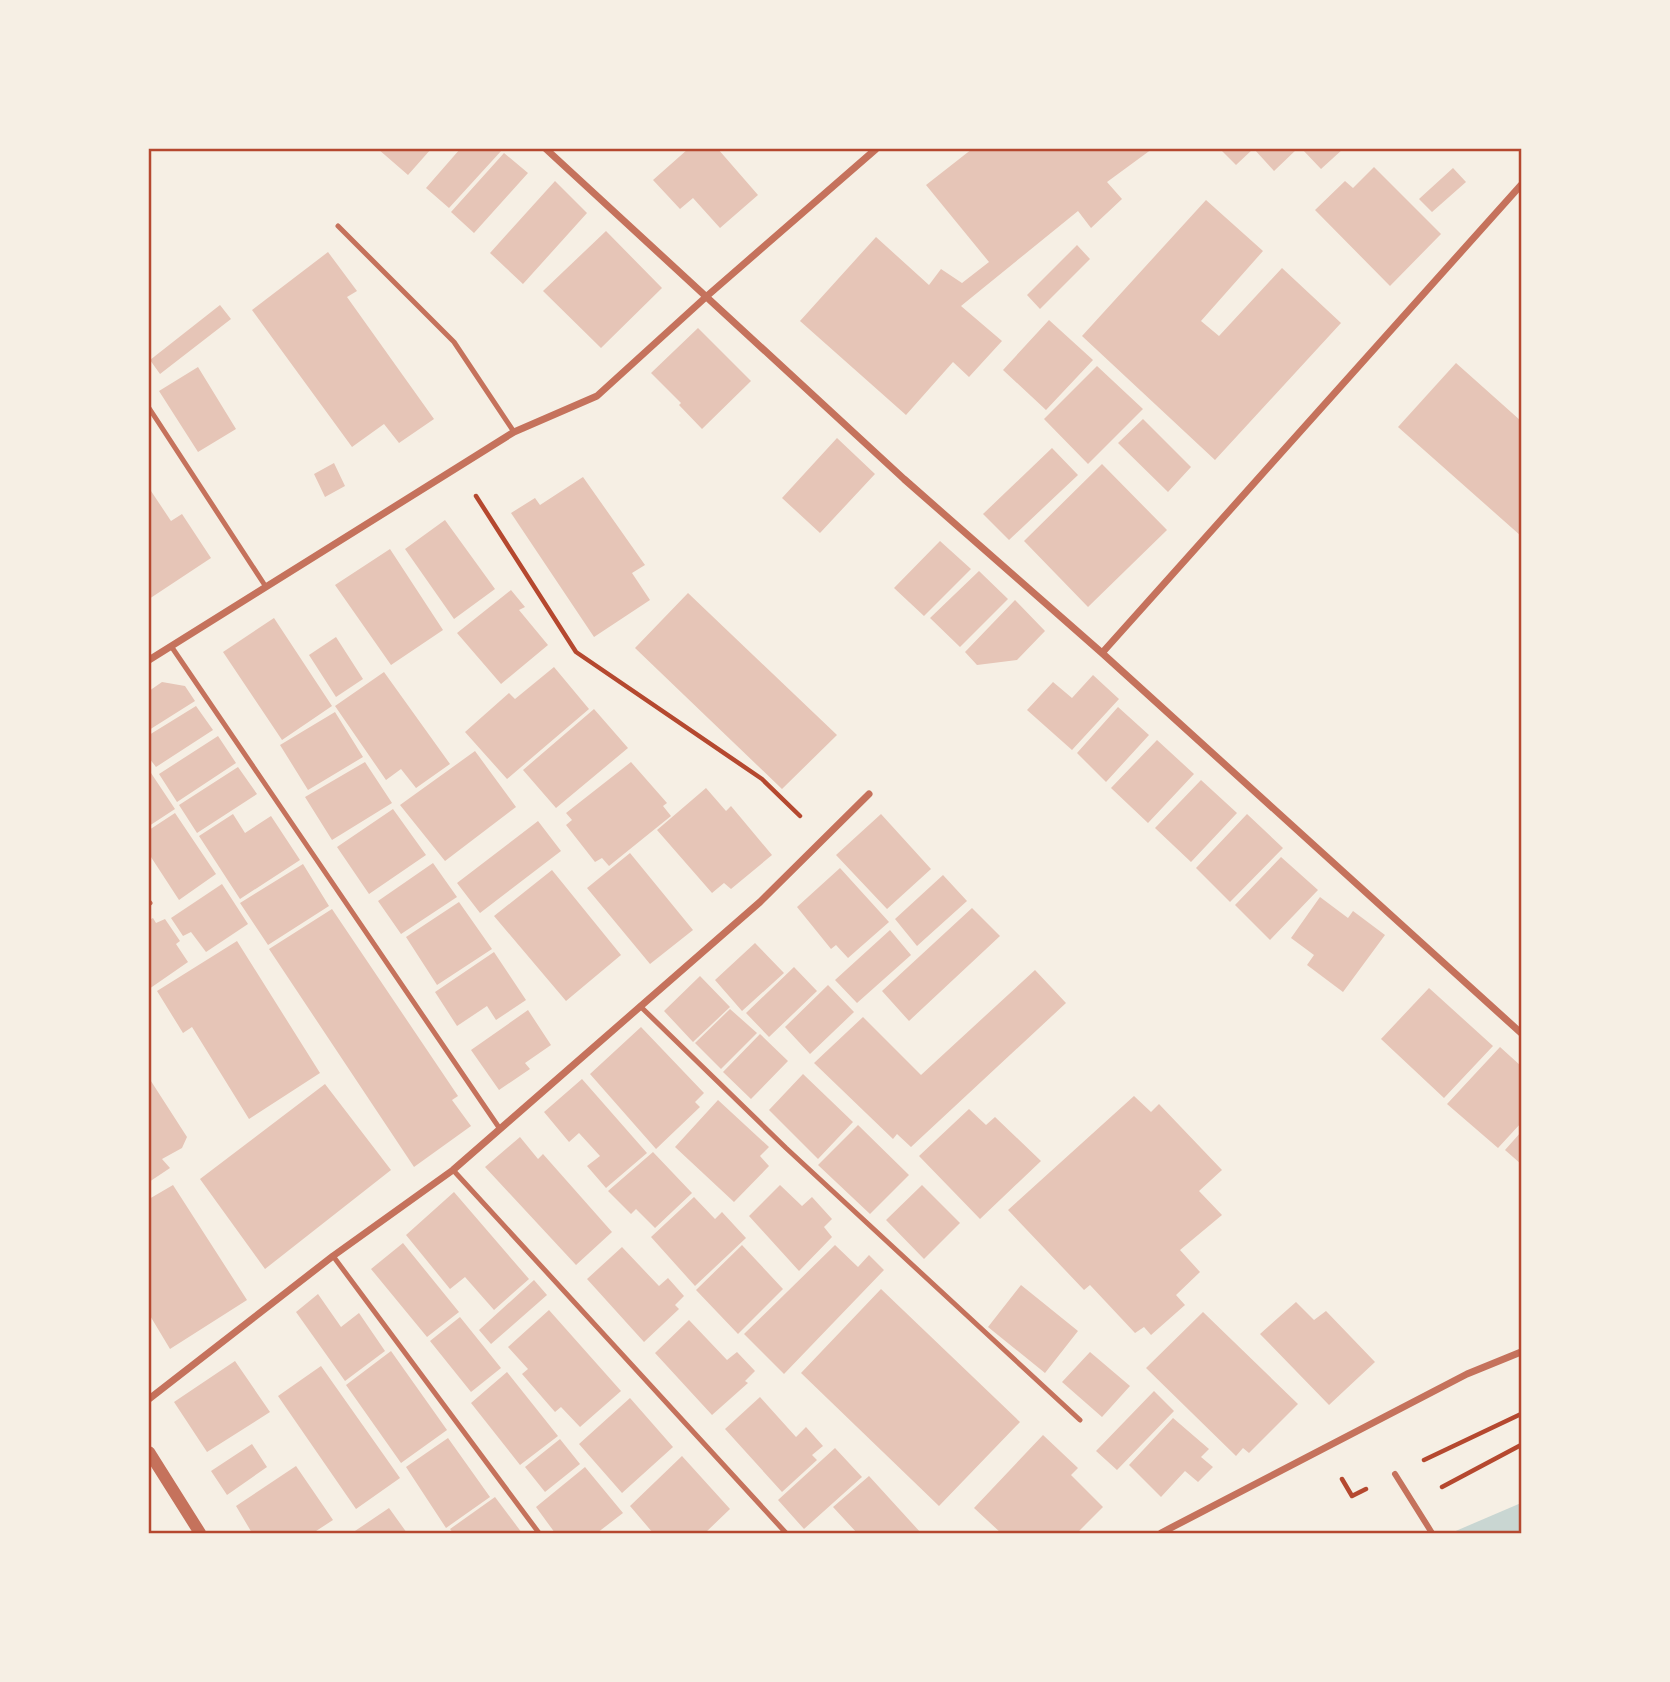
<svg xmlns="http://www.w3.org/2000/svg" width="1670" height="1682" font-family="'Exo 2',sans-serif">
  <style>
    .water { fill: #c9d6d2 }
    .building { fill: #e6c5b7 }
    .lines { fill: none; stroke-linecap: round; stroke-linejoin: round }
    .path { stroke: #b5482f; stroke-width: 4.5 }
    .service { stroke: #c5725c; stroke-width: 5 }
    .pedestrian { stroke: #c5725c; stroke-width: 6 }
    .minor { stroke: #c5725c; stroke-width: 7 }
    .tertiary { stroke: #c5725c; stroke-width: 12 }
    .neatline { fill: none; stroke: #b5482f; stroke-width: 2.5 }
  </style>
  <rect width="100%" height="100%" fill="#f6efe4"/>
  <!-- water -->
  <path class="water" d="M 1521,1503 L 1521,1533 L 1451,1533 Z"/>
  <!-- building -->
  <path class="building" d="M 378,149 L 431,149 L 408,175 Z
    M 460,149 L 502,150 L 449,208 L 426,188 Z
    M 688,149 L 718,149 L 758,195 L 720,228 L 693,198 L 680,209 L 653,180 Z
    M 972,149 L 1152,149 L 1107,182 L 1122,199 L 1091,228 L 1078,211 L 961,306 L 1002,341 L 969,377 L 953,362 L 906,415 L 800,321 L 876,237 L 929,285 L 941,269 L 962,283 L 989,262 L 926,185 Z
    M 1220,149 L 1253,149 L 1236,165 Z
    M 1254,149 L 1297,149 L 1274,171 Z
    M 1302,149 L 1343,149 L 1321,169 Z
    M 504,153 L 528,173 L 474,233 L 451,212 Z
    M 1374,167 L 1441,234 L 1390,286 L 1315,210 L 1345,181 L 1353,188 Z
    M 1453,168 L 1466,182 L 1432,212 L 1419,199 Z
    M 555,181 L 587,213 L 523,284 L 490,253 Z
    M 1206,200 L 1263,251 L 1201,321 L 1219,336 L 1282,268 L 1341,323 L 1215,460 L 1082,336 Z
    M 606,231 L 662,288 L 601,348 L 543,291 Z
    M 1077,245 L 1090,259 L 1040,309 L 1027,295 Z
    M 328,252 L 357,291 L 347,297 L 434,419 L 399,443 L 384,424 L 352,447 L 252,310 Z
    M 220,305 L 231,319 L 160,374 L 150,360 Z
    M 1049,320 L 1093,360 L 1046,410 L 1003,370 Z
    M 698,328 L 751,381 L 702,429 L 679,405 L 681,403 L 651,373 Z
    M 1456,363 L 1521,421 L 1521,536 L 1398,427 Z
    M 1097,366 L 1143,409 L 1088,464 L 1044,419 Z
    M 198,367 L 236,429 L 198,452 L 159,391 Z
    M 1143,419 L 1191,467 L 1168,492 L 1118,443 Z
    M 837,438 L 875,474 L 820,533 L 782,498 Z
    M 1052,448 L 1078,475 L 1009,540 L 983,514 Z
    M 334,463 L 345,486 L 325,497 L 314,474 Z
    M 1102,464 L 1167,530 L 1088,607 L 1024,541 Z
    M 583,477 L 645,565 L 632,573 L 650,600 L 594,637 L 511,513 L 535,498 L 540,505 Z
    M 149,488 L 171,521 L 182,514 L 211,558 L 149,599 Z
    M 445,520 L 495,589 L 454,619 L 405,549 Z
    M 940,541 L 971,569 L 924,616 L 894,588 Z
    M 390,549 L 443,630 L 391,665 L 335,585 Z
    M 979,571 L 1008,599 L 960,647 L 930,618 Z
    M 511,590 L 525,607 L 519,610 L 548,645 L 501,684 L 457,633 Z
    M 688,593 L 837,735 L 782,789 L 635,648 Z
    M 1015,600 L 1045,631 L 1017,660 L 977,665 L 965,652 Z
    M 274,618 L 332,706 L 282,740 L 223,652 Z
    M 336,637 L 363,679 L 336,697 L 309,655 Z
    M 554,667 L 589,709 L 507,779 L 465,732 L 509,693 L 515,699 Z
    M 384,672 L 450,764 L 416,788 L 401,769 L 386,780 L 335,706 Z
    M 1093,675 L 1119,699 L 1072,750 L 1027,710 L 1053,682 L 1072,698 Z
    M 162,682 L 185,686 L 195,701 L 149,730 L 149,691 Z
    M 196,706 L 213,730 L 156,767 L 149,758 L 149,735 Z
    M 1118,707 L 1149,735 L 1106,782 L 1077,753 Z
    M 594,709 L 628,748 L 556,808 L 523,770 Z
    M 335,712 L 363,757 L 308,790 L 280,745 Z
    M 218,736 L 236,763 L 177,802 L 159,774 Z
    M 1157,740 L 1194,774 L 1148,823 L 1111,788 Z
    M 475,751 L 516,807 L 445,861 L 400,805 Z
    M 365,762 L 392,803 L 332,840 L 305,797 Z
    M 631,762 L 667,803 L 663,806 L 671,816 L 609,866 L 602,858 L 595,862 L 566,825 L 572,820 L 566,813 Z
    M 238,767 L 257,794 L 197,833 L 179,805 Z
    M 149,770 L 175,809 L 149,826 Z
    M 1201,780 L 1237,813 L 1191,862 L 1155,828 Z
    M 706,788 L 726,811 L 731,806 L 772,855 L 731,889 L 724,883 L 712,893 L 657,830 Z
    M 393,809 L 426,855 L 369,894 L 337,847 Z
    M 175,813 L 216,874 L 179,900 L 149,854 L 149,830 Z
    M 233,814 L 245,833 L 271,816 L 300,860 L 240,899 L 199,836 Z
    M 881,814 L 931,869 L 887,909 L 836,855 Z
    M 1247,814 L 1283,848 L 1230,902 L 1196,868 Z
    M 538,821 L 561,851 L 480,913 L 457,883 Z
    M 630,853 L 693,930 L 650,964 L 587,888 Z
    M 1281,857 L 1318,890 L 1270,940 L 1235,905 Z
    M 433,863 L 457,897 L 401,934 L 378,901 Z
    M 303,864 L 329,906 L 268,945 L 240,903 Z
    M 840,868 L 889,922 L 848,958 L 836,945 L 831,949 L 797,907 Z
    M 552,870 L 621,955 L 566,1001 L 494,916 Z
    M 943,875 L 967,901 L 917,946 L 895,919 Z
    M 222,884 L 248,924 L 206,952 L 191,932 L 183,936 L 171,918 Z
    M 1320,897 L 1348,918 L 1353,911 L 1385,935 L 1343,992 L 1307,965 L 1314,955 L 1291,938 Z
    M 459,902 L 492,949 L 437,985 L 406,937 Z
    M 972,908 L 1000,936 L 909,1021 L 882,991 Z
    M 332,909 L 458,1096 L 452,1100 L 471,1126 L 414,1167 L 269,949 Z
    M 153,918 L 156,923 L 165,919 L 180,941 L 176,944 L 188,962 L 149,989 L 149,920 Z
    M 890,930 L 911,955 L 857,1003 L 835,980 Z
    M 237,941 L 320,1073 L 249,1119 L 192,1027 L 183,1033 L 157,991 Z
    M 755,943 L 784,973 L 742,1011 L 715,980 Z
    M 494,952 L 526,1000 L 496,1020 L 487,1006 L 457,1026 L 435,992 Z
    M 794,967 L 817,991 L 769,1037 L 746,1013 Z
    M 1035,970 L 1066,1003 L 911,1147 L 897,1134 L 893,1139 L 814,1063 L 863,1017 L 921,1075 Z
    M 700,976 L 730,1007 L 693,1042 L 664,1011 Z
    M 828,985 L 854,1012 L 810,1054 L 785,1027 Z
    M 1429,988 L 1493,1046 L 1444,1098 L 1381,1039 Z
    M 730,1009 L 757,1033 L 721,1069 L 695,1043 Z
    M 528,1010 L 551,1045 L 525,1063 L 530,1069 L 499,1090 L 471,1050 Z
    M 641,1027 L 704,1093 L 695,1102 L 700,1107 L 656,1149 L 590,1074 Z
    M 760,1034 L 788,1061 L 751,1099 L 723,1072 Z
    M 1500,1047 L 1521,1066 L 1521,1123 L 1498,1148 L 1447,1104 Z
    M 803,1074 L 853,1122 L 818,1159 L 769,1110 Z
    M 149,1078 L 187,1137 L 182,1148 L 162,1159 L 170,1168 L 149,1182 Z
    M 582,1079 L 647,1153 L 606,1188 L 587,1166 L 600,1156 L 579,1133 L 569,1142 L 544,1112 Z
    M 325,1084 L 391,1170 L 265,1269 L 200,1179 Z
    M 1134,1096 L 1151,1112 L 1159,1104 L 1222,1170 L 1199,1191 L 1222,1215 L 1180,1250 L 1200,1272 L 1176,1295 L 1185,1305 L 1151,1335 L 1144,1327 L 1135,1333 L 1090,1285 L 1084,1290 L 1008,1210 Z
    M 718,1100 L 769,1147 L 760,1156 L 769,1166 L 734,1202 L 675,1147 Z
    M 969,1109 L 986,1125 L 995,1117 L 1041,1161 L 980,1219 L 919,1156 Z
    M 858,1125 L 909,1175 L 870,1214 L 818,1165 Z
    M 1521,1132 L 1521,1164 L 1505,1150 Z
    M 520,1137 L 538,1159 L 543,1154 L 612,1232 L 576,1265 L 485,1167 Z
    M 653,1152 L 692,1193 L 655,1228 L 636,1209 L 631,1214 L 608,1191 Z
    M 173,1185 L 247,1300 L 170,1349 L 149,1314 L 149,1199 Z
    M 780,1185 L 802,1206 L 812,1197 L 832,1219 L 824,1227 L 832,1237 L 799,1271 L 749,1216 Z
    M 922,1185 L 960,1223 L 924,1259 L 886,1220 Z
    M 454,1192 L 529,1279 L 494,1310 L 465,1277 L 450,1289 L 406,1235 Z
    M 694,1197 L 715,1219 L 722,1212 L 746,1238 L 695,1286 L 651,1237 Z
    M 403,1243 L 459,1312 L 427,1337 L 371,1269 Z
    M 742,1245 L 783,1289 L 738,1334 L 696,1290 Z
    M 835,1245 L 858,1267 L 869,1255 L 884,1270 L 784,1374 L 744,1334 Z
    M 622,1247 L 659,1286 L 668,1278 L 684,1296 L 675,1305 L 679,1309 L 644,1342 L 587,1279 Z
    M 534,1280 L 547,1295 L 491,1344 L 479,1330 Z
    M 1021,1285 L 1078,1331 L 1045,1373 L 988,1327 Z
    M 881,1289 L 1020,1422 L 939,1506 L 801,1373 Z
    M 318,1294 L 341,1327 L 359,1313 L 385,1351 L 345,1381 L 296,1312 Z
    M 1296,1302 L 1314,1320 L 1326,1311 L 1375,1362 L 1329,1405 L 1260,1334 Z
    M 549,1310 L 621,1391 L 580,1427 L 561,1407 L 555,1412 L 522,1374 L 528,1369 L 508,1347 Z
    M 1203,1312 L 1298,1404 L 1249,1453 L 1243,1448 L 1236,1456 L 1146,1368 Z
    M 460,1317 L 501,1368 L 471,1392 L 430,1341 Z
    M 689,1320 L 727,1360 L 737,1352 L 755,1371 L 745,1381 L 748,1383 L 712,1415 L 655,1353 Z
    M 391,1351 L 447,1430 L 401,1463 L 346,1385 Z
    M 1090,1352 L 1130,1386 L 1102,1417 L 1062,1382 Z
    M 235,1361 L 270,1412 L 207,1452 L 174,1402 Z
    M 321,1366 L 400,1478 L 356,1509 L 278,1396 Z
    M 507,1372 L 558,1436 L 520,1465 L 471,1403 Z
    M 1154,1391 L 1174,1411 L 1117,1470 L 1096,1451 Z
    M 760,1397 L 796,1437 L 806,1427 L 823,1446 L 812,1455 L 817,1460 L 782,1492 L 725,1429 Z
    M 630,1398 L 673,1447 L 622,1493 L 579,1444 Z
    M 1173,1418 L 1209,1449 L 1201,1457 L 1213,1467 L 1198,1482 L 1185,1471 L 1161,1497 L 1129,1465 Z
    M 1043,1435 L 1078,1468 L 1071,1475 L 1103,1507 L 1077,1533 L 1001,1533 L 974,1508 Z
    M 448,1438 L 490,1497 L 446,1528 L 406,1467 Z
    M 560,1439 L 580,1464 L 545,1492 L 525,1467 Z
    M 252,1444 L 267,1467 L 227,1495 L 211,1471 Z
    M 835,1448 L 862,1477 L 804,1529 L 778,1500 Z
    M 682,1456 L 730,1509 L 705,1533 L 653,1533 L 630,1506 Z
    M 296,1466 L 333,1520 L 313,1533 L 252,1533 L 236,1506 Z
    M 585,1467 L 623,1513 L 597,1533 L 555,1533 L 536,1507 Z
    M 869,1476 L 921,1533 L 857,1533 L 833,1507 Z
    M 495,1497 L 522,1533 L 453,1533 L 450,1529 Z
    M 389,1508 L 407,1533 L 352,1533 Z"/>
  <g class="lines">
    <!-- path -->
    <path class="path" d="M 476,496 L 576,652 L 762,779 L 800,816
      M 1424,1460 L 1521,1414
      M 1342,1479 L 1352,1496 L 1366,1489
      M 1442,1487 L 1521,1445"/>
    <!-- service -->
    <path class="service" d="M 338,226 L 454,342 L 514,432
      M 149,408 L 266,587
      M 171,646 L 500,1129
      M 149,902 L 150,903
      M 640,1006 L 786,1148 L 1080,1420
      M 453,1170 L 786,1533
      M 333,1256 L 539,1533"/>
    <!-- pedestrian -->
    <path class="pedestrian" d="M 1395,1474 L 1432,1533"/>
    <!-- minor -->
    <path class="minor" d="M 546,149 L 904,479 L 1102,653 L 1521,1033
      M 1102,653 L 1521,185
      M 149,660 L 514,432 L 597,396 L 707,296 L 876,149
      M 149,1399 L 333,1256 L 453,1170 L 760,902 L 869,794
      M 1161,1533 L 1467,1374 L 1521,1352"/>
    <!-- tertiary -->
    <path class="tertiary" d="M 149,1452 L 200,1533"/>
  </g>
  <!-- border -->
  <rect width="1670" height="1682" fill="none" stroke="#f6efe4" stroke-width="301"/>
  <rect x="150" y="150" width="1370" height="1382" class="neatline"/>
</svg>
